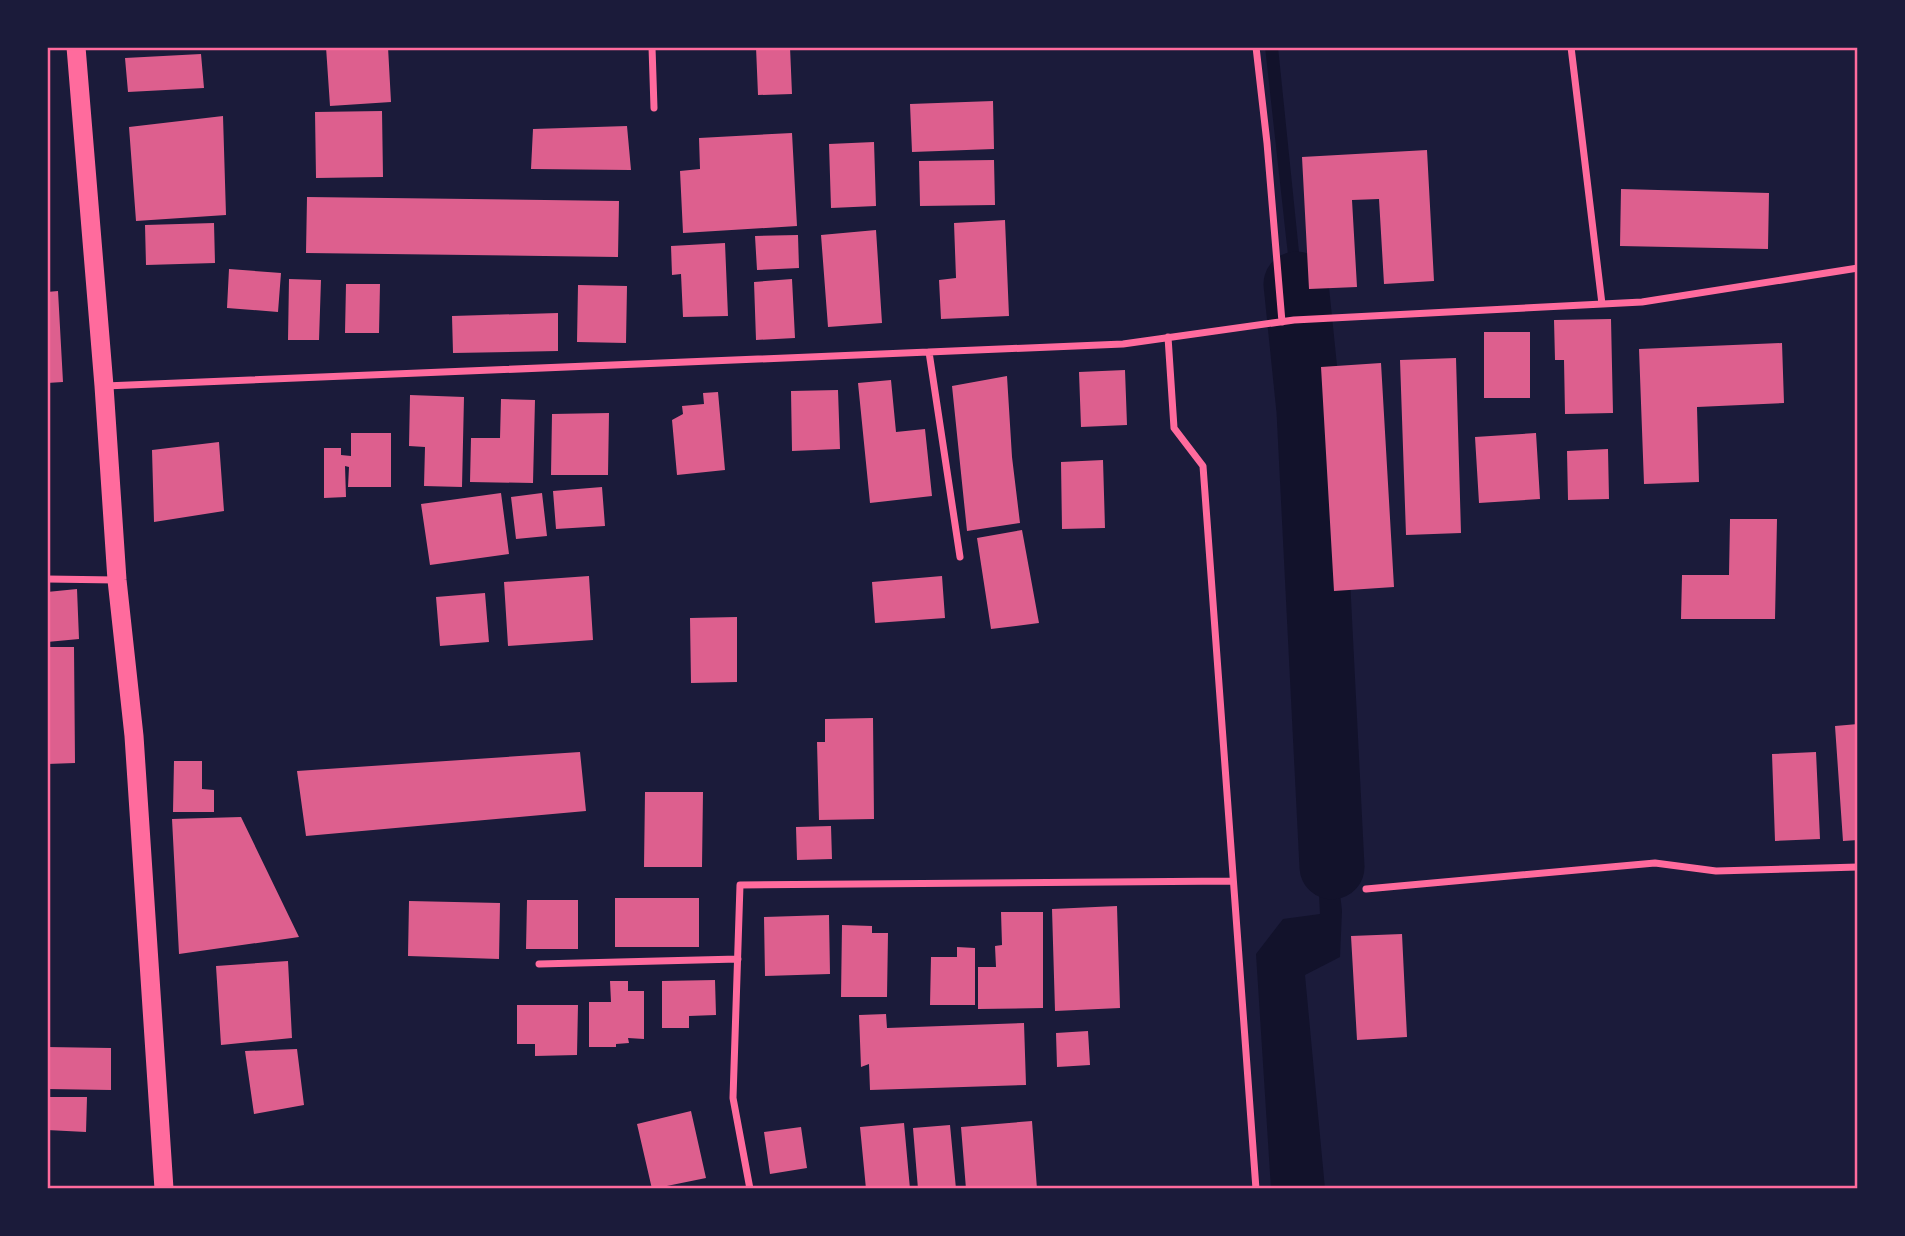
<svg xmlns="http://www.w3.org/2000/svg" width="1905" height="1236" font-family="'Golos Text',sans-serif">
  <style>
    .water { fill: #12122b }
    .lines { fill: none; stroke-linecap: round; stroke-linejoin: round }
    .river { stroke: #12122b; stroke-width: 65 }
    .building { fill: #dd5f8e }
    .minor { stroke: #ff6b9d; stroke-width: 7 }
    .trunk { stroke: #ff6b9d; stroke-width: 19 }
    .neatline { fill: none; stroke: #ff6b9d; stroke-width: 2.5 }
  </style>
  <rect width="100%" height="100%" fill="#1b1b3a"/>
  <!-- water -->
  <path class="water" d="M 1265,47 L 1278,47 L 1299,252 L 1327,778 L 1342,911 L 1340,957 L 1305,975 L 1325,1189 L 1271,1189 L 1256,954 L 1283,919 L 1320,914 L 1291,369 L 1291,282 Z"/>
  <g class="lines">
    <!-- river -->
    <path class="river" d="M 1296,284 L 1309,411 L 1332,867"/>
  </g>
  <!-- building -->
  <path class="building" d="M 326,47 L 388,47 L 391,102 L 330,106 Z
    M 756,47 L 790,47 L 792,94 L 758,95 Z
    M 201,54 L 204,88 L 128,92 L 125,58 Z
    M 993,101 L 994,149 L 912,152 L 910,104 Z
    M 382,111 L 383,177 L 316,178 L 315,112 Z
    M 223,116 L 226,215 L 136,221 L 129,127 Z
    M 627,126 L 631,170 L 531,169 L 533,129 Z
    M 792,133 L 797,226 L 683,233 L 680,171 L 700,169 L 699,138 Z
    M 874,142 L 876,206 L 831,208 L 829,144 Z
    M 1427,150 L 1434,281 L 1384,284 L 1379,199 L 1352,200 L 1357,287 L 1309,289 L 1302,157 Z
    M 994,160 L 995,205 L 920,206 L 919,161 Z
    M 1621,189 L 1769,193 L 1768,249 L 1620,246 Z
    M 307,197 L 619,201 L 618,257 L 306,253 Z
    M 1005,220 L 1009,316 L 941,319 L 939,280 L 956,278 L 954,223 Z
    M 214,223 L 215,263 L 146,265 L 145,225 Z
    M 876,230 L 882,323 L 828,327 L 821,235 Z
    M 798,235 L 799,268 L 757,270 L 755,236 Z
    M 725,243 L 728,316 L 683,317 L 681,274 L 672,275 L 671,246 Z
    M 229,269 L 281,273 L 278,312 L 227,308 Z
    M 289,279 L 321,280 L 319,340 L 288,340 Z
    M 792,279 L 795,338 L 756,340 L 754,282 Z
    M 346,284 L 380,284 L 379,333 L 345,333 Z
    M 578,285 L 627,286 L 626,343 L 577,342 Z
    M 58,291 L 63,382 L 47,383 L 47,292 Z
    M 558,313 L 558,351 L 453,353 L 452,316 Z
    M 1611,319 L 1613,413 L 1565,414 L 1564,360 L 1555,360 L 1554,320 Z
    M 1484,332 L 1530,332 L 1530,398 L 1484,398 Z
    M 1782,343 L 1784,403 L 1697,407 L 1699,482 L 1644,484 L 1639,349 Z
    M 1456,358 L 1461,533 L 1406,535 L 1400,360 Z
    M 1381,363 L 1394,587 L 1334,591 L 1321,367 Z
    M 1125,370 L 1127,425 L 1081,427 L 1079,372 Z
    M 1007,376 L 1012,457 L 1020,523 L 967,531 L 952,386 Z
    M 891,380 L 896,432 L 925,429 L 932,496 L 870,503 L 858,383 Z
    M 838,390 L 840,449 L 792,451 L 791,391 Z
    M 718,392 L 725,470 L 677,475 L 672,420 L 683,414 L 682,406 L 704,404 L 703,393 Z
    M 410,395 L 464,397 L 462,487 L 424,486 L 425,447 L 409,446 Z
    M 501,399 L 535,400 L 533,483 L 470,482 L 471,438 L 500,438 Z
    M 609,413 L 608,475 L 551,475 L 552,414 Z
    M 351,433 L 391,433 L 391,487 L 348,487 L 349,467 L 345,466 L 346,497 L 324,498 L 324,448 L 341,448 L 341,455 L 351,456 Z
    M 1536,433 L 1540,499 L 1479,503 L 1475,437 Z
    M 219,442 L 224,511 L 154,522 L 152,450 Z
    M 1608,449 L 1609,499 L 1568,500 L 1567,451 Z
    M 1103,460 L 1105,528 L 1062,529 L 1061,462 Z
    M 602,487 L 605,526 L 556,529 L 553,491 Z
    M 501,493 L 509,554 L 430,565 L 421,504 Z
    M 542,493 L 547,536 L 516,539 L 511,497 Z
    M 1730,519 L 1777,519 L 1775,619 L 1681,619 L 1682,575 L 1729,575 Z
    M 1022,530 L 1039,623 L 991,629 L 977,538 Z
    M 589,576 L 593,640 L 508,646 L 504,582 Z
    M 942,576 L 945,618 L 875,623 L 872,582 Z
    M 77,589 L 79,639 L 47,642 L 47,592 Z
    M 485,593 L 489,642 L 440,646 L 436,597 Z
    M 737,617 L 737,682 L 691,683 L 690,618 Z
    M 47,647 L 74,647 L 75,763 L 47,764 Z
    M 873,718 L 874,819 L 819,820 L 817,742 L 825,742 L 825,719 Z
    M 1858,724 L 1858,840 L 1843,841 L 1835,726 Z
    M 580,752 L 586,811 L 306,836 L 297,771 Z
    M 1816,752 L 1820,839 L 1775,841 L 1772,754 Z
    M 174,761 L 202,761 L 202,789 L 214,790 L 214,812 L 173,812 Z
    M 645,792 L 703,792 L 702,867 L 644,867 Z
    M 241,817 L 299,937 L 179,954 L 172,819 Z
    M 831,826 L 832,859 L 797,860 L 796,827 Z
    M 615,898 L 699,898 L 699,947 L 615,947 Z
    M 527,900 L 578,900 L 578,949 L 526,949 Z
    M 409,901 L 500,903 L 499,959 L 408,956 Z
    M 1117,906 L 1120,1008 L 1055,1011 L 1052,909 Z
    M 1001,912 L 1043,912 L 1043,1008 L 978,1009 L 978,967 L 996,967 L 995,946 L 1002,945 Z
    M 829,915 L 830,974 L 765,976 L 764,917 Z
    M 842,925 L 872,926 L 872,933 L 888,933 L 887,997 L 841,997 Z
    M 1402,934 L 1407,1037 L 1357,1040 L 1351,936 Z
    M 957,947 L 975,948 L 975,1005 L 930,1005 L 931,957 L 957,957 Z
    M 288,961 L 292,1038 L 221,1045 L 216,966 Z
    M 715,980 L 716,1015 L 689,1016 L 689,1028 L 662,1028 L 662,981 Z
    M 610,981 L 628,981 L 628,991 L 644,991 L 644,1039 L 628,1038 L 629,1043 L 616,1044 L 616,1047 L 589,1047 L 589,1002 L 611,1002 Z
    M 517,1005 L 578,1005 L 577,1055 L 535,1056 L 535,1044 L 517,1044 Z
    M 886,1014 L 887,1028 L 1024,1023 L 1026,1085 L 870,1090 L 869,1064 L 861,1067 L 859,1015 Z
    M 1088,1031 L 1090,1065 L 1057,1067 L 1056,1033 Z
    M 47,1047 L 111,1048 L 111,1090 L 47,1089 Z
    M 297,1049 L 304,1105 L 254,1114 L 245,1051 Z
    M 47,1097 L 87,1097 L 86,1132 L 47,1130 Z
    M 691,1111 L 706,1178 L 652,1189 L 637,1124 Z
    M 1032,1121 L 1037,1189 L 966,1189 L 961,1127 Z
    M 904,1123 L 910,1189 L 866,1189 L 860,1127 Z
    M 950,1125 L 956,1189 L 918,1189 L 913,1128 Z
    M 801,1127 L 807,1168 L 770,1174 L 764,1132 Z"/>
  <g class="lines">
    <!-- minor -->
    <path class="minor" d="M 652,47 L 654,108
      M 1256,47 L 1267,143 L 1282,322
      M 1571,47 L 1602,304
      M 1168,337 L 1174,428 L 1203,466 L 1256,1189
      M 929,352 L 960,557
      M 105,386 L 1123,344 L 1294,320 L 1642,302 L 1858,268
      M 47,579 L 116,580
      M 1366,889 L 1655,863 L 1716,871 L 1858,867
      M 539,964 L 738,959
      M 750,1189 L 733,1098 L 740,885 L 1233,881"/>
    <!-- trunk -->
    <path class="trunk" d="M 76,47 L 104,386 L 117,580 L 134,736 L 164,1189"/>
  </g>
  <!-- border -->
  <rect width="1905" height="1236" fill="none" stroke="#1b1b3a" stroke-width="98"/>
  <rect x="49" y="49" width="1807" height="1138" class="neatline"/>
</svg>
